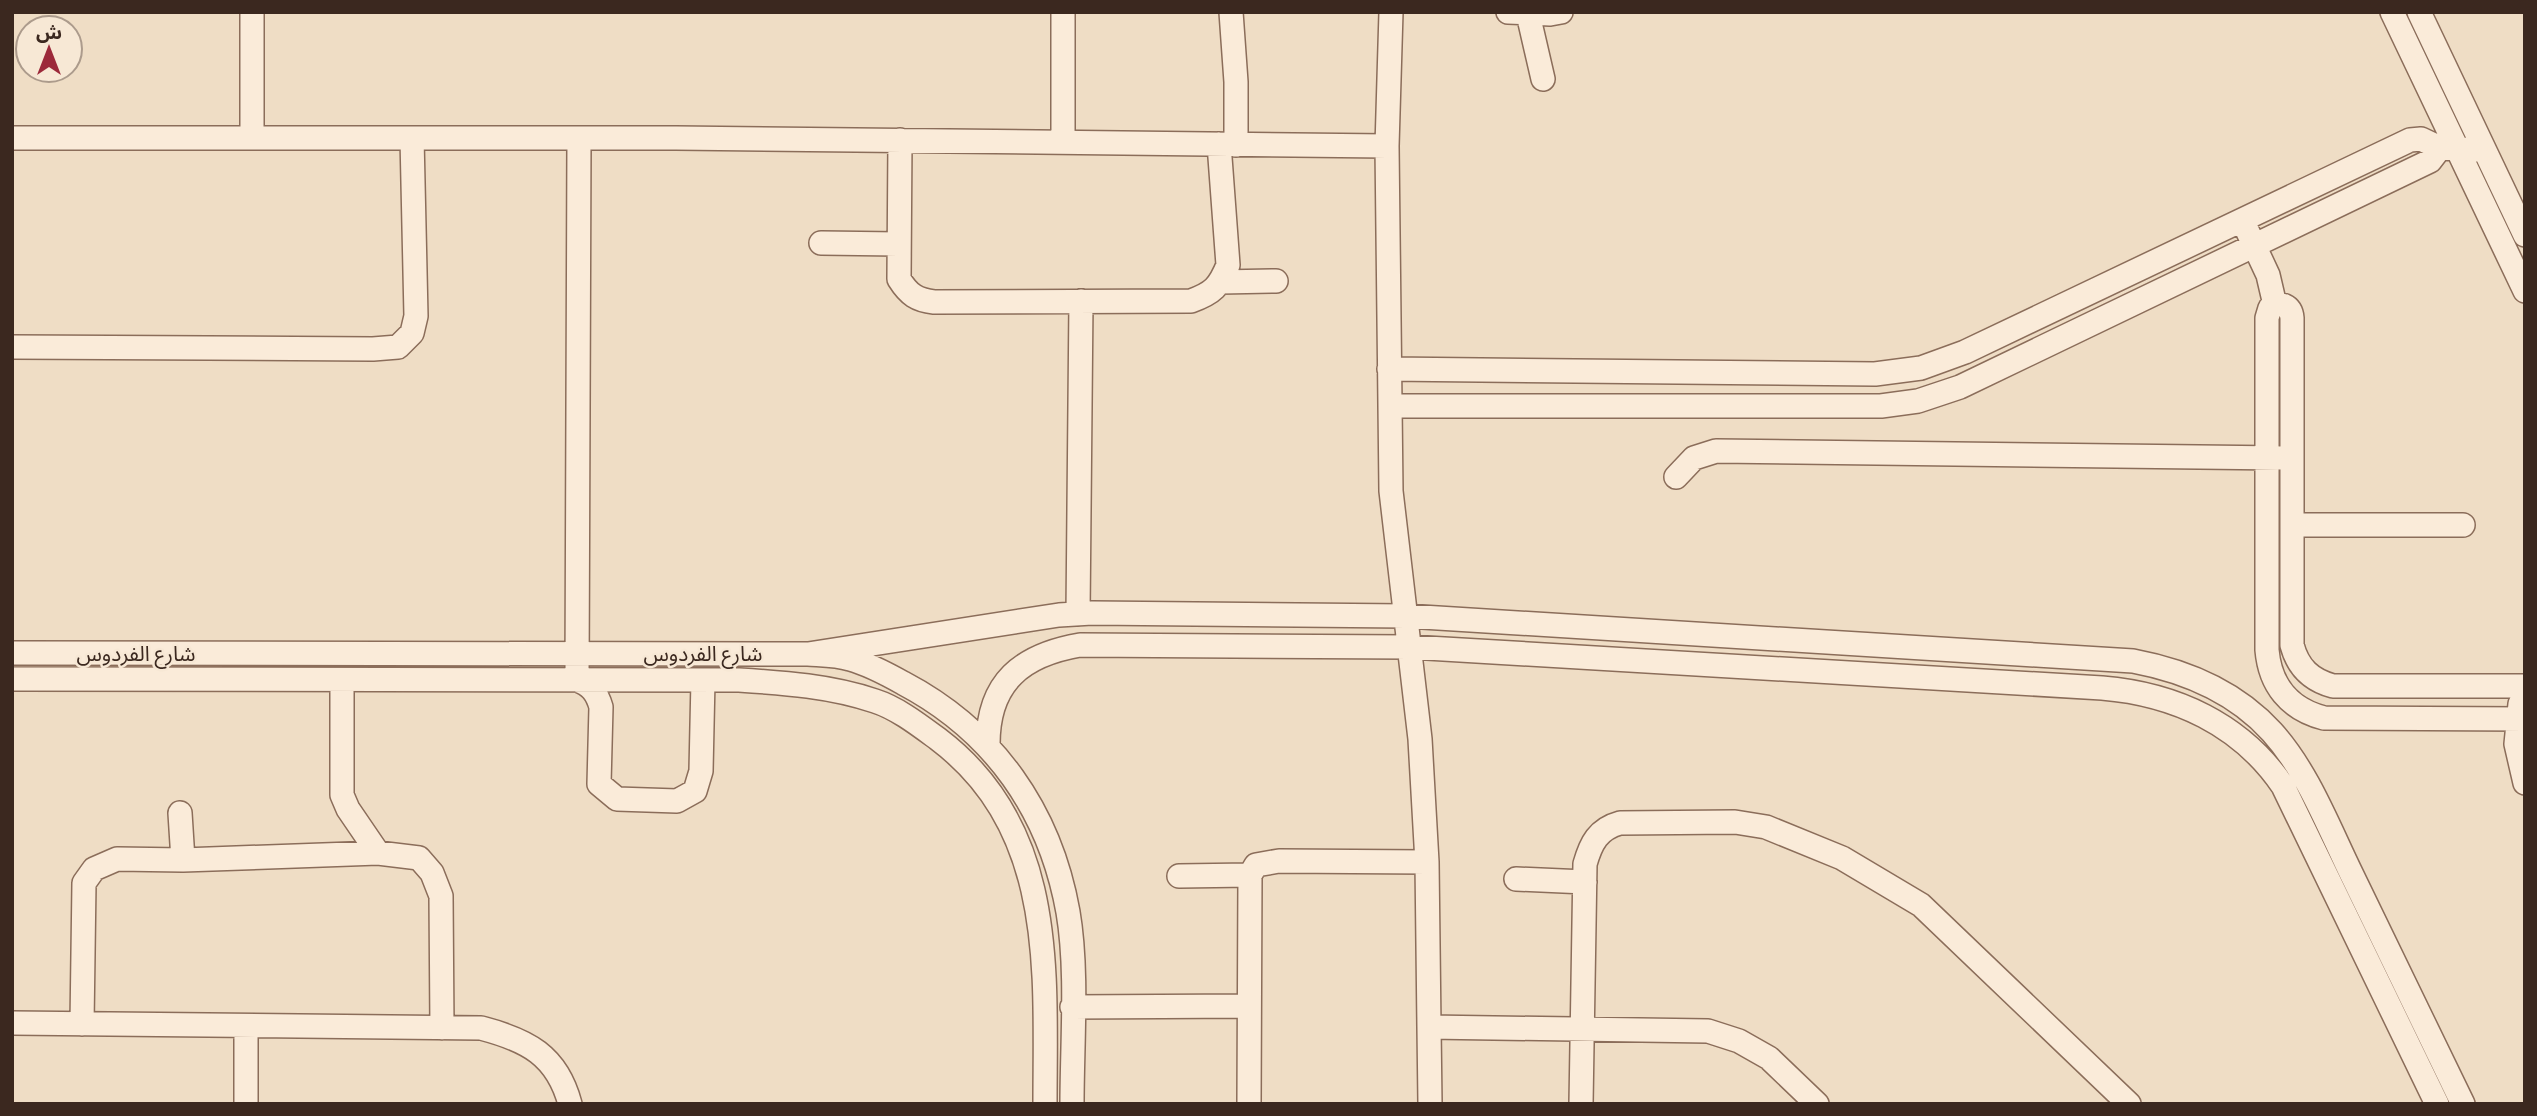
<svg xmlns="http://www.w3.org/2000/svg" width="2537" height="1116" font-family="'Zilla Slab','Noto Sans Arabic',serif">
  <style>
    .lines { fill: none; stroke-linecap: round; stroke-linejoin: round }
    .minor-casing { stroke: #8b6d5a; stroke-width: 26 }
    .minor { stroke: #faebd9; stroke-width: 23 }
    .labels { text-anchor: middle; stroke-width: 5; stroke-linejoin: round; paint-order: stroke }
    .street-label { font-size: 21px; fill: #3b281f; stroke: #f7e8d5 }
  </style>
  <rect width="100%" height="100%" fill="#efddc5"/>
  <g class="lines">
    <defs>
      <path id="minor" d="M 252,12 L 252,138
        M 1063,12 L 1063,142
        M 1231,12 L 1236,82 L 1236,145
        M 1391,12 L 1387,146 L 1391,491 L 1420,739 L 1427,862 L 1429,1027 L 1708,1031 L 1739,1041 L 1769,1058 L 1817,1104
        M 1508,12 L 1550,14 L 1561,12
        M 2392,12 L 2525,291
        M 2419,12 L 2525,235
        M 1528,14 L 1543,79
        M 12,138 L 676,138 L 1387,146
        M 579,138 L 577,680 C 591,685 597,693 601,707 L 599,784 L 617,799 L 677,801 L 695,791 L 701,771 L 703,680
        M 900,140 L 899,279 C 909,295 917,300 934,302 L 1191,301 C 1213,293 1219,287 1228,265 L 1219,144
        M 2247,230 L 2268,275 L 2275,305
        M 821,243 L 898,244
        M 1221,282 L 1276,281
        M 12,347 L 373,349 L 398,347 L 412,333 L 416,316 L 412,138
        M 1389,369 L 1875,374 L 1921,368 L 1965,352 L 2410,140 L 2421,139 L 2440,148 L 2483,150
        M 1390,406 L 1881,406 L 1918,401 L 1960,387 L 2430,161 L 2440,148
        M 1676,477 L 1694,458 L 1716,451 L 2282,458
        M 2292,525 L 2463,525
        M 1078,614 L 1081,301
        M 12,653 L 808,654 C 821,655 837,655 850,659 C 868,664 887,674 903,683 C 994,731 1050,811 1068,912 C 1078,970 1072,1044 1072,1104
        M 808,654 L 1059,615 L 1092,613 L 1406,616 L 2133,661 C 2186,671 2235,691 2272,732 C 2308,772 2328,826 2352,875 C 2389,951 2426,1027 2463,1104
        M 12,679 L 739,680 C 785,683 831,686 875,701 C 897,708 919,725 938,739 C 1057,829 1045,971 1045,1104
        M 342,680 L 342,795 L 348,809 L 378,853
        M 2525,686 L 2333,686 C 2311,680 2298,668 2292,645 L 2292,318 C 2291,306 2281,301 2270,308 L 2267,318 L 2267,650 C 2270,685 2289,709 2324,718 L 2525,719
        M 2520,704 L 2516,744 L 2525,783
        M 988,744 C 988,682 1022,655 1080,645 L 1410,647 L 2102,688 C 2175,694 2241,724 2283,786 L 2437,1104
        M 180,813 L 183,860
        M 1179,876 L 1250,875
        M 1516,879 L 1585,882
        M 1072,1007 L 1249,1006
        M 12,1023 L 481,1028 C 527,1040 557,1055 570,1104
        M 82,1024 L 84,883 L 94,869 L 117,859 L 183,860 L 378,853 L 419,858 L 432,873 L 441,896 L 442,1028
        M 246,1026 L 246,1104
        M 1429,1027 L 1430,1104
        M 1249,1104 L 1250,875 L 1256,865 L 1279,861 L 1427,862
        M 1581,1104 L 1585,864 C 1591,843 1598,829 1620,823 L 1735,822 L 1766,827 L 1842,858 L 1921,905 L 2129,1104"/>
    </defs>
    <!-- minor casing -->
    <use href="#minor" class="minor-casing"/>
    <!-- minor -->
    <use href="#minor" class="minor"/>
  </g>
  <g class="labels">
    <!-- street labels -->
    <g class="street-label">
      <text x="136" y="661">شارع الفردوس</text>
      <text x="703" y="661">شارع الفردوس</text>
    </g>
  </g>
  <!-- border -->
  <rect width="2537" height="1116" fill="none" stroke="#3b281f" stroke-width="28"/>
  <!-- north arrow -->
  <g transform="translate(49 49)"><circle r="33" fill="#f7e8d5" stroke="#ac9b8c" stroke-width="2"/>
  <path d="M0-5L12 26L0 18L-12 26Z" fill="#9c293a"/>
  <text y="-10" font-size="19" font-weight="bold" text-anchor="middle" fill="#3b281f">ش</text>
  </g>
</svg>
